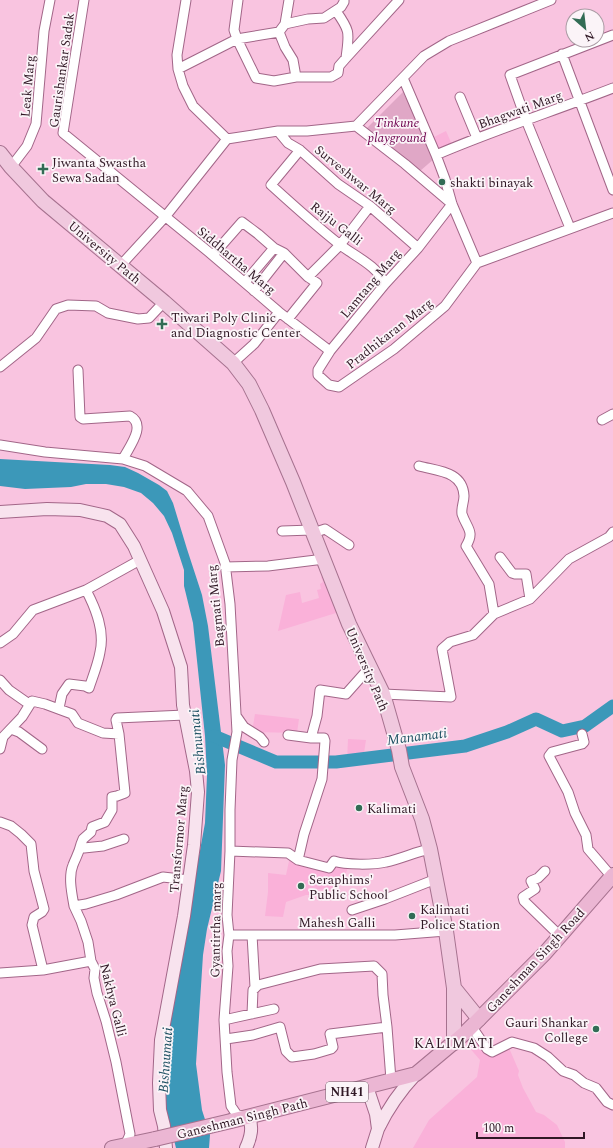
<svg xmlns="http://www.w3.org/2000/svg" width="613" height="1148" font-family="Spectral,serif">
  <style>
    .built { fill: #fab1d9 }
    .green { fill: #e0a7c6 }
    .water { fill: #3c98b9 }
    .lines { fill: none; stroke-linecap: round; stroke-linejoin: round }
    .river { stroke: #3c98b9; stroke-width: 13 }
    .minor-casing { stroke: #a26688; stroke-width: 11 }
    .secondary-casing { stroke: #a26688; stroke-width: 14 }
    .primary-casing { stroke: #a6728f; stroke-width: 16 }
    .trunk-casing { stroke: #a6728f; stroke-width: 16 }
    .minor { stroke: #fff; stroke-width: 9 }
    .secondary { stroke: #f8e3ee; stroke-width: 12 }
    .primary { stroke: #f0c8de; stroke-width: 14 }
    .trunk { stroke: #ebb6d3; stroke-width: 14 }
    .trunk-bridge-casing { stroke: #a6728f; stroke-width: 16; stroke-linecap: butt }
    .trunk-bridge { stroke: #ebb6d3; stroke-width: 14 }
    .poi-dot { fill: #326c55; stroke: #fbf4f8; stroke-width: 1.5 }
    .labels { text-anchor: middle; stroke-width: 3.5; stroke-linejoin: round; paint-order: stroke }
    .shield { fill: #fbf4f8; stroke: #6d5a64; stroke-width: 1 }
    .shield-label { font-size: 12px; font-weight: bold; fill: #301825 }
    .street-label { font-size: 13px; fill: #301825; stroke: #fbf4f8 }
    .park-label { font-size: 13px; font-style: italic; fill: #6d004d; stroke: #fbf4f8 }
    .poi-label { font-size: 13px; fill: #301825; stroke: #fbf4f8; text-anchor: start }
    .water-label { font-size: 14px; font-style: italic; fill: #1d5062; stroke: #fbf4f8 }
    .neighbourhood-label { font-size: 14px; letter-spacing: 1px; fill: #301825; stroke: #fbf4f8 }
  </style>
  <rect width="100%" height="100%" fill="#f9c4e0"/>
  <!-- built -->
  <path class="built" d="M 446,131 L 453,147 L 437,154 L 430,139 Z
    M 327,576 L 338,600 L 336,613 L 278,631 L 286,595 L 300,592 L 302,603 L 319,598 L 317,590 L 321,589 L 320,584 L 323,582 L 321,577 Z
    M 255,714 L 299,719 L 297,733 L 252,732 Z
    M 348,739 L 366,740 L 363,760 L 347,761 Z
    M 294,860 L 329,869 L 333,862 L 349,865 L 342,883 L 334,881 L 332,891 L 318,889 L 315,895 L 306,895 L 286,902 L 283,917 L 265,916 L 268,892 L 268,873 L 286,875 L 289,861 Z
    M 472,1027 L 498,1052 L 509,1048 L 519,1071 L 518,1075 L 523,1088 L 536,1112 L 544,1115 L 557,1125 L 565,1142 L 565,1148 L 413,1148 L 429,1120 L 477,1077 L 480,1060 L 461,1038 Z"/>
  <!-- green -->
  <path class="green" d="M 403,92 L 435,158 L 420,171 L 363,132 Z"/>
  <!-- water -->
  <path class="water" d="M 0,459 L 110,465 L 125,467 L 138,473 L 159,485 L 167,491 L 173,503 L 187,549 L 202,595 L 208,626 L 225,765 L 221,871 L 207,929 L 203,955 L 196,1064 L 202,1110 L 210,1135 L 209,1148 L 176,1148 L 171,1128 L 167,1121 L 164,1105 L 167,1031 L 205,823 L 207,775 L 205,736 L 193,623 L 184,586 L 184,570 L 172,533 L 164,516 L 153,503 L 141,493 L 124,487 L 106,484 L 86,484 L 71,487 L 25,489 L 0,486 Z"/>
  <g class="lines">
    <!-- river -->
    <path class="river" d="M 214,736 L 276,762 L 336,762 L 465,746 L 507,732 L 536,719 L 562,731 L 585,726 L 613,706"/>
    <defs>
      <path id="minor" d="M 84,0 L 63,133 L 210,253 L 279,312 L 330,351
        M 186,0 L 177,55 L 178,69 L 183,86 L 193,106 L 227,139
        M 336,11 C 351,32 349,33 346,58
        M 285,24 L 308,19 L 324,18 L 341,7 L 344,2 L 344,0
        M 279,32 L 237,39 L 256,78 L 274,81 L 296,77 L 293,60 L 285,47 L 279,32 L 285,24 L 289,0
        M 562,54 L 613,190
        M 178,69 L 237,39 L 234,30 L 238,0
        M 296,77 L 331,77 L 338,73 L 339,66 L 346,58 L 399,0
        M 403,78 L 436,155 L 445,179 L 452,204 L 477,263
        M 460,97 L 477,138
        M 356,126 L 405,164 L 452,204 L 418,248 L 385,284 L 330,351 L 318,370 L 318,375 L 329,385 L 339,387 L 394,349 L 445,306 L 477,263 L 613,213
        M 278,131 L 288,143 L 300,150 L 338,184 L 370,206 L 418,248
        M 227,139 L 278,131 L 307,131 L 356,126 L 424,56 L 449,41 L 551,0
        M 300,150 L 271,185 C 293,205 315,225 339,244 C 354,256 377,265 385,284
        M 436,155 C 494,130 554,111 613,88
        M 11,167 L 27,146 L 36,124 L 44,31 L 50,0
        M 570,228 L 526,120 L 510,75 L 613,35
        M 213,255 L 242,222 L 258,234 L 274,248 L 284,253 L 308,277 L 317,283 L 288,319
        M 121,265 L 165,217 L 227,139
        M 308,277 L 340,245 L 370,206
        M 245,282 L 274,248
        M 254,291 L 284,253
        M 233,363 L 254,344 L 279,312
        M 0,367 L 36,338 L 56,309 L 68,305 L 96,306 L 108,313 L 138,319 L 149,318 L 164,302
        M 78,370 L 80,417 L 83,419 L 130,416 C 147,425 129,447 123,459
        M 602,420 L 613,414
        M 0,445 L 45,452 L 123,459 L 145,466 L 187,491 L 208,516 L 225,563 L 230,604 L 237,732 L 232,760 L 230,810 L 230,851 L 227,915 L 229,935 L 227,951 L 228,966 L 224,1020 L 227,1072 L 231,1106 L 237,1115 L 246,1116
        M 419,466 C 437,471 463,471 464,496 C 464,502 461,508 462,514 C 467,529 475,531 466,546 L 489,584 L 494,614
        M 282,531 L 312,530
        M 313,533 L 325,529 L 349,545
        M 500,557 L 512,573 L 515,574 L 526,574 L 530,599
        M 225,567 L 268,566 L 324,559
        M 0,643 L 13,634 L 33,610 L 86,590 L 140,560
        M 0,680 L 9,690 L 29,704
        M 383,694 L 451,697 L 442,649 L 450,642 L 473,635 L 494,614 L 530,599 L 569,559 L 609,537 L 613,532
        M 59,708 L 62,694 L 69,684 L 85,686 L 89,688 C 93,676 98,664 100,652 C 105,631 96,609 86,590
        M 237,717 L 244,727 L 260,737 L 264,742
        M 11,729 L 19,732 L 42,749
        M 119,734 L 116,720 L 117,718 L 185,715
        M 582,734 L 584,742 L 582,744 L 552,752 L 549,756 L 568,792 L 575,813 L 586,835 L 588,849 L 612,877
        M 288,735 L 311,738
        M 0,749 L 3,737 L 22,717 L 32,701 L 45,704 L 72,714 L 78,723 L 103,733 L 119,734 L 125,793 L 117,796 L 112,797 L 112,810 L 105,822 L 92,827 L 91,832 L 83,839 L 81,844
        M 0,822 L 11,826 L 21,834 L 31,844 L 34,871 L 44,909 L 42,912 L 34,917 L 32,925 L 43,970
        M 124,839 L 103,846 L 84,848 L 81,844 C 79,853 76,857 73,865 C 68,877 72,894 74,906 L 86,904 L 116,895 L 163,877 L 189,880
        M 230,851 L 288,853 L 298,860 L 329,868 L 334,861 C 346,865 373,865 386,862 C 401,859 415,852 430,849
        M 298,860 L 304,834 L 322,779 L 325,741 L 324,738 L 311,738 L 317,716 L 320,690 L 346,694 L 370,667
        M 545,871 L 538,878 L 531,881 L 535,889 L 523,897 L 524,901 L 560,936
        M 74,906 L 81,921 L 88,942 L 91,961 L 95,969 L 94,978 L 97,993 L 106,1021 L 116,1062 L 130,1134 L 125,1146
        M 352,910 L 385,899 L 436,879
        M 229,935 L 395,935 L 446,931
        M 252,935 L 255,987
        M 0,973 L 43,970 L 91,961
        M 252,1014 L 253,990 L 258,985 L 320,969 L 374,966 L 382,974 L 383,995 L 387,1027 L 391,1080
        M 224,1020 L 274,1009
        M 472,1027 L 487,1049 L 492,1052 L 512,1042 L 534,1048 L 548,1057 L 563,1071 L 574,1075 L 584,1083 L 596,1088 L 607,1102 L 613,1105
        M 226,1039 L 253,1035 L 280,1027 L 286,1051 L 292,1057 L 314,1054 L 331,1049 L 333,1047 L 330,1034 L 387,1027"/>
      <path id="secondary" d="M 0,512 L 47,509 L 80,510 L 107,516 L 120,524 L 134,546 L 163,611 L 181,667 L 183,705 L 196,771 L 198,792 L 194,845 L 184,916 L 161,1040 L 159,1083 L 160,1110 L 164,1126 L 166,1148
        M 367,1087 L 376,1114 L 378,1129 L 372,1148
        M 378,1129 C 388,1108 400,1091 416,1074
        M 246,1148 C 251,1137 253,1128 249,1116"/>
      <path id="primary" d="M 0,153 L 11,167 L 43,201 L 164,302 L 233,363 L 249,384 L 262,410 L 293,482 L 349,624 L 383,694 L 399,750 L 402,767 L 422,819 L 430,849 L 446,931 L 454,988 L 454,1043
        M 454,988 L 479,1019"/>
      <path id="trunk" d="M 231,1121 L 416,1074 L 465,1033 L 545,953 L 613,875
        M 112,1148 L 155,1139"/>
    </defs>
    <!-- minor casing -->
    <use href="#minor" class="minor-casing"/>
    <!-- secondary casing -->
    <use href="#secondary" class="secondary-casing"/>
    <!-- primary casing -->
    <use href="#primary" class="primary-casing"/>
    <!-- trunk casing -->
    <use href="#trunk" class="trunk-casing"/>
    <!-- minor -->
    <use href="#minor" class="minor"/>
    <!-- secondary -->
    <use href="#secondary" class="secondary"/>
    <!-- primary -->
    <use href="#primary" class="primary"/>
    <!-- trunk -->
    <use href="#trunk" class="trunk"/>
    <defs>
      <path id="trunk-bridge" d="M 155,1139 L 231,1121"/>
    </defs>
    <!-- trunk-bridge casing -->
    <use href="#trunk-bridge" class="trunk-bridge-casing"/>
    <!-- trunk-bridge -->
    <use href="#trunk-bridge" class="trunk-bridge"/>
  </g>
  <!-- markers -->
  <g class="poi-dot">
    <path d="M41 163h4v4h4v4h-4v4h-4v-4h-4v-4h4z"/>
    <circle cx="442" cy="182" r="4"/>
    <path d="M160 318h4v4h4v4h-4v4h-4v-4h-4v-4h4z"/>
    <circle cx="359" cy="808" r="4"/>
    <circle cx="301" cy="886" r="4"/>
    <circle cx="412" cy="916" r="4"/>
    <circle cx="596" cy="1029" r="4"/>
  </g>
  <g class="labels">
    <!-- shield labels -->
    <rect class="shield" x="326" y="1082" width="42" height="20" rx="3"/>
    <g class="shield-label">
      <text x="347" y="1096">NH41</text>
    </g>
    <!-- street labels -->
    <g class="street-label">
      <text transform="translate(61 70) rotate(-82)" y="5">Gaurishankar Sadak</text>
      <text transform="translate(27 86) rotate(-85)" y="5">Leak Marg</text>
      <text transform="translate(520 109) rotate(-20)" y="5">Bhagwati Marg</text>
      <text transform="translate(356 179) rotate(39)" y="5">Surveshwar Marg</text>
      <text transform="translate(337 223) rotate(38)" y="5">Rajju Galli</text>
      <text transform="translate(105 252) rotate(40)" y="5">University Path</text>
      <text transform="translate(237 260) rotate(40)" y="5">Siddhartha Marg</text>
      <text transform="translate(370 283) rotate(-50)" y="5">Lamtang Marg</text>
      <text transform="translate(389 333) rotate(-38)" y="5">Pradhikaran Marg</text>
      <text transform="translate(215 606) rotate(-96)" y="5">Bagmati Marg</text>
      <text transform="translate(368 669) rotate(67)" y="5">University Path</text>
      <text transform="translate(178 839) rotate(-85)" y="5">Transformor Marg</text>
      <text x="337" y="927">Mahesh Galli</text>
      <text transform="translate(215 930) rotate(-89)" y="5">Gyantirtha marg</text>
      <text transform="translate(535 960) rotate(-47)" y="5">Ganeshman Singh Road</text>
      <text transform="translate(114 1000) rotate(76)" y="5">Nakhya Galli</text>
      <text transform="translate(242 1118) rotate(-14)" y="5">Ganeshman Singh Path</text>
    </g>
    <!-- park labels -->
    <g class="park-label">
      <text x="397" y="127">Tinkune<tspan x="397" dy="15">playground</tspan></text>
    </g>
    <!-- poi labels -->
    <g class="poi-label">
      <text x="52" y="167">Jiwanta Swastha<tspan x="52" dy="15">Sewa Sadan</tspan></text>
      <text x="450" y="187">shakti binayak</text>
      <text x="171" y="322">Tiwari Poly Clinic<tspan x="171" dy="15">and Diagnostic Center</tspan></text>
      <text x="367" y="813">Kalimati</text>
      <text x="309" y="884">Seraphims'<tspan x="309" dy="15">Public School</tspan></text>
      <text x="420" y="914">Kalimati<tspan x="420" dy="15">Police Station</tspan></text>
      <text x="588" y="1027" text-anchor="end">Gauri Shankar<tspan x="588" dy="15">College</tspan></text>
    </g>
    <!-- water labels -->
    <g class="water-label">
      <text transform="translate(417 736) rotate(-7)" y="5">Manamati</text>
      <text transform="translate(197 742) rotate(-96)" y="5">Bishnumati</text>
      <text transform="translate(165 1060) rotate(-86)" y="5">Bishnumati</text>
    </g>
    <!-- neighbourhood labels -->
    <g class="neighbourhood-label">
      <text x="454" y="1048">KALIMATI</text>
    </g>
  </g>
  <!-- north arrow -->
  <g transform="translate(585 28) rotate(152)"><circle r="19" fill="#fbf4f8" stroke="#aa9ca4"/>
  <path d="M0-3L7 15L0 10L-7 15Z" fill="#326c55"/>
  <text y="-6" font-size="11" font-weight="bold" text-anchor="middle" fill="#301825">N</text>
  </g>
  <!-- scale -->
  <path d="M477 1132v6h107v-6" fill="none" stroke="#301825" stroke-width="2"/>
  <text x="483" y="1132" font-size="12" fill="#301825" stroke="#fbf4f8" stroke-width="3" paint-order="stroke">100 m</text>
</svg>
